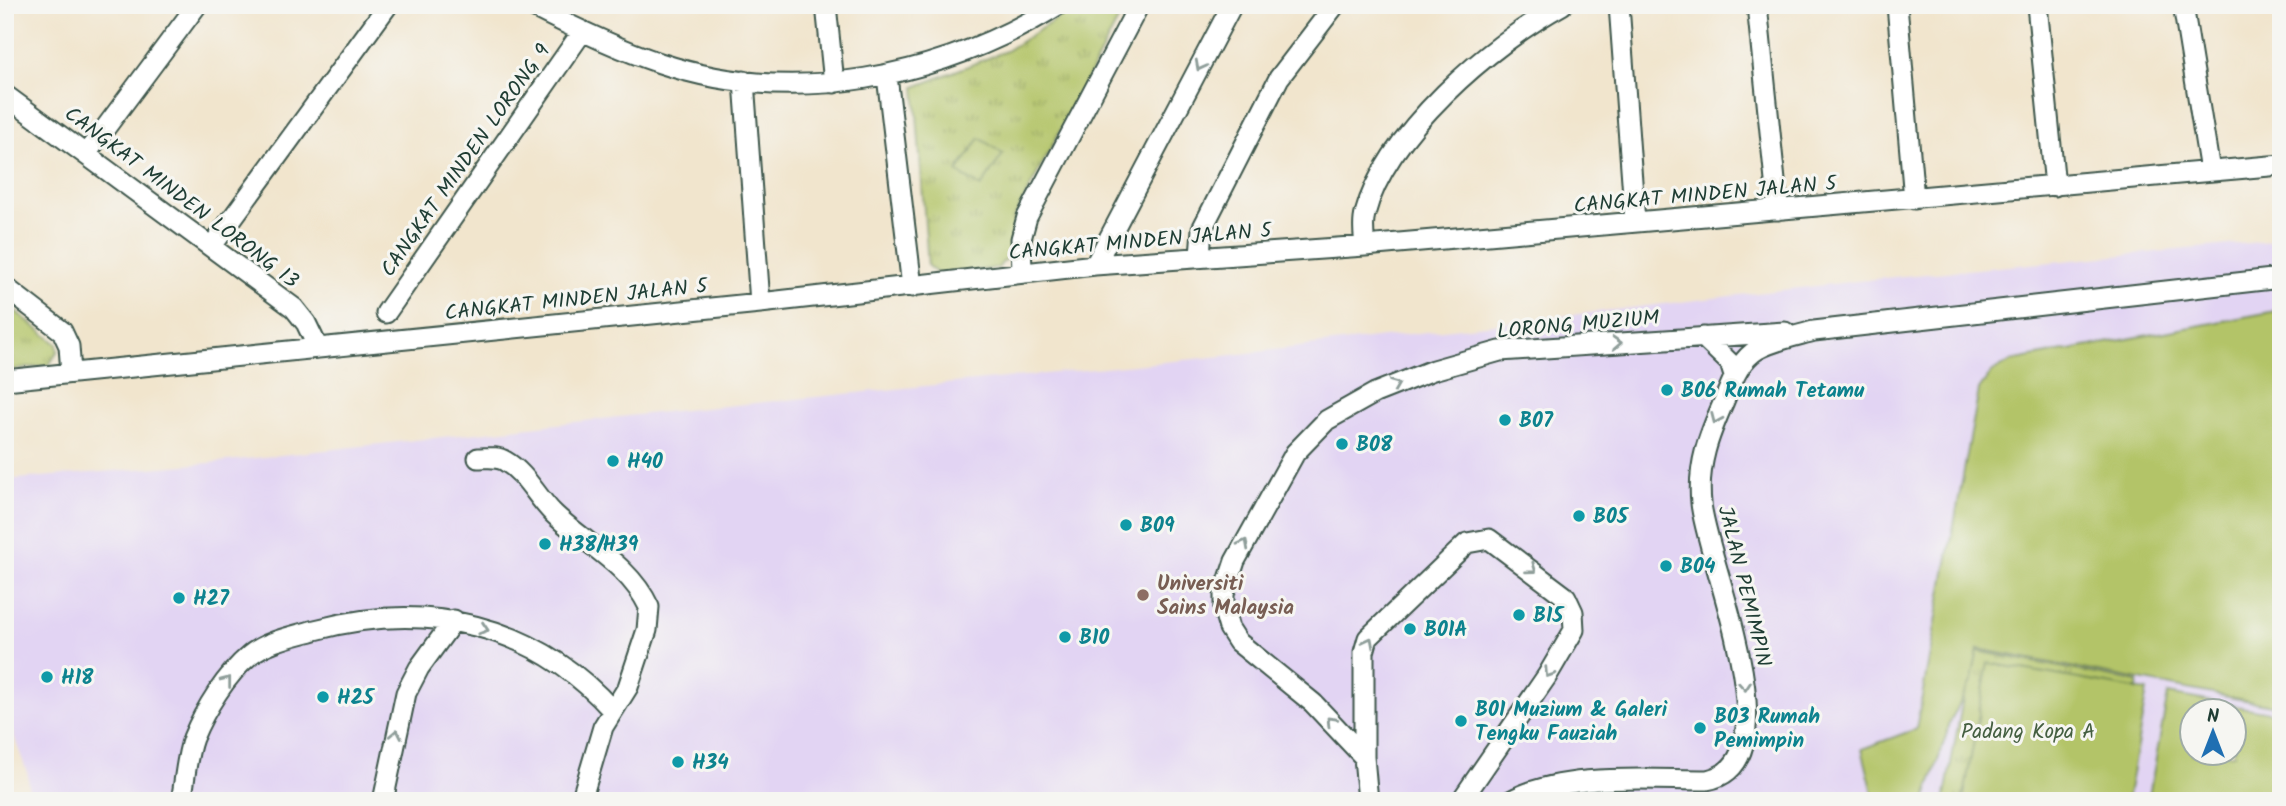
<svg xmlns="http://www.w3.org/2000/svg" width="2286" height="806" font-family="Kalam,sans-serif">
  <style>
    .built { fill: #e2d4f3; fill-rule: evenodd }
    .grass { fill: url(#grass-tufts); stroke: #69804e; stroke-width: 2 }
    .pitch { fill: #b3c467; stroke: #69804e; stroke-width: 2; fill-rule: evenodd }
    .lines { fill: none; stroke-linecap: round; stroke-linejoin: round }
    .minor-casing { stroke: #3e564b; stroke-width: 23 }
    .minor { stroke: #fff; stroke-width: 19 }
    .oneway { stroke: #8f9e9a }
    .culture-dot { fill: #0f9aa8; stroke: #f6f6f2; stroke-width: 2.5 }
    .education-dot { fill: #8d6e63; stroke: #f6f6f2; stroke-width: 2.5 }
    .labels { text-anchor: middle; stroke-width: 6; stroke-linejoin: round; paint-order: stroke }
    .street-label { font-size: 21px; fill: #1f3d34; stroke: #f6f6f2 }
    .culture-label { font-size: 21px; font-weight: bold; fill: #0d838f; stroke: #f6f6f2; text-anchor: start }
    .education-label { font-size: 21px; font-weight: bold; fill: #785e54; stroke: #f6f6f2; text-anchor: start }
    .park-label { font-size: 21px; fill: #445f41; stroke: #f6f6f2 }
  </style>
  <defs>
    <pattern id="grass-tufts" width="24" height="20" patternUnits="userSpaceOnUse" patternTransform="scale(1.75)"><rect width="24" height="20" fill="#b3c467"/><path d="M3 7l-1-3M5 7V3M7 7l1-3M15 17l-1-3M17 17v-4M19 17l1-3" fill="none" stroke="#91a056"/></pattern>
  </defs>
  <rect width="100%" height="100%" fill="#f6f6f2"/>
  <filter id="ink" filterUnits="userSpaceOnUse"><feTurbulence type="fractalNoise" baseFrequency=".0143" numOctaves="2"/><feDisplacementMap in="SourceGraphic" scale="14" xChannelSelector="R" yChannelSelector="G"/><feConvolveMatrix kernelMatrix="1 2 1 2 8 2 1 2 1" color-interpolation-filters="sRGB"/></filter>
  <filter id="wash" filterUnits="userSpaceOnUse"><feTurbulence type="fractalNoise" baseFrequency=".00686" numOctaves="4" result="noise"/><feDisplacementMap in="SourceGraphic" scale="28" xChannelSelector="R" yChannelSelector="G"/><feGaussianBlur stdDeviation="1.57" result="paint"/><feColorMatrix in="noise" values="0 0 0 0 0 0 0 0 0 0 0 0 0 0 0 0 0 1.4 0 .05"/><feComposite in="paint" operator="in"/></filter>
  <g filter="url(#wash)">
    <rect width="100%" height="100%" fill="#f1e5cd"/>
    <!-- built -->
    <path class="built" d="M 2281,240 L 2281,801 L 30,801 L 28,775 L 5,711 L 5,480 L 210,463 L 655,413 L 1224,356 L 1884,278 ZM 2192,712 L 2234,712 L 2234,754 L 2192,754 Z"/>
    <!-- grass -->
    <path class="grass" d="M 1078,5 L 1126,5 L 1015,216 L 1010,253 L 998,268 L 939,275 L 928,266 L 915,87 L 1006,51 Z
      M 5,303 L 57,344 L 58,351 L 49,365 L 5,371 Z
      M 1972,650 L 2138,682 L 2118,801 L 1944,801 Z"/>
    <!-- pitch -->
    <path class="pitch" d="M 980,138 L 1003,154 L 981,187 L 957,172 Z
      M 2281,310 L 2281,707 L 1978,649 L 1972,680 L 1951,720 L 1925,801 L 1875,801 L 1862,749 L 1916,729 L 1979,390 L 1991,373 L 2011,361 Z
      M 1988,663 L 2147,691 L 2127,801 L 1963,801 Z
      M 2168,694 L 2281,714 L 2281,801 L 2148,801 ZM 2192,712 L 2234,712 L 2234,754 L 2192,754 Z"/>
  </g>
  <g filter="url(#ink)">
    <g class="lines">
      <defs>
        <path id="minor" d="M 529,5 C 572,27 615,48 660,63 C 793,108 941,78 1058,5
          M 826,5 L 834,83
          M 1619,5 L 1635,222
          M 1757,5 L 1778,210
          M 1897,5 L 1914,199
          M 2037,5 L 2055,186
          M 2183,5 L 2210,171
          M 887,76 L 912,287
          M 744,81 L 760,303
          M 5,95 L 294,308 L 306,323 L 318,348
          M 86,154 L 197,5
          M 212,246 L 388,5
          M 1365,246 C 1364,236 1362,224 1365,214 C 1386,133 1491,44 1562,5
          M 1200,256 L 1202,229 L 1279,78 L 1335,5
          M 1095,265 L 1232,5
          M 1022,273 L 1021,239 L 1027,217 L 1139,5
          M 5,287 L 62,331 L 69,346 L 71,373
          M 386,313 L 582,32
          M 1703,337 L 1730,363 L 1734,376
          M 5,380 L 760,303 L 1095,265 L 1365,246 L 2281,165
          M 478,458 C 487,458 497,456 505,461 C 526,473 536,496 553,513 C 585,544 629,564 649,607 L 647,630 L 628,687 L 603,727 L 581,801
          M 1364,757 L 1364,652 L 1368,638 L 1467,543 L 1489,539 L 1566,597 L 1573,612 L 1574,630 L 1547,676 L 1461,801
          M 181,801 C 185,781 186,757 193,738 C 205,709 226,675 250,655 C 267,641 294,636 315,630 C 425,600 534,623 612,710
          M 383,801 L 406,693 L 419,668 L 454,620
          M 1368,801 L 1364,757 L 1313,703 L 1238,642 L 1229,628 L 1224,611 L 1224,594 L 1235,561 L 1295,453 L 1327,420 L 1375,393 L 1433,370 L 1500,351 L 1785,332
          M 1510,801 C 1563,772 1647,780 1707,780 C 1797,763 1706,560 1701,503 C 1697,465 1709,435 1724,401 C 1732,382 1739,360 1758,349 C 1775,340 1796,336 1814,331 L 2281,278"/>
      </defs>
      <!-- minor casing -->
      <use href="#minor" class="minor-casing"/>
      <!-- minor -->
      <use href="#minor" class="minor"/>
    </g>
    <!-- one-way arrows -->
    <defs><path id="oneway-chevron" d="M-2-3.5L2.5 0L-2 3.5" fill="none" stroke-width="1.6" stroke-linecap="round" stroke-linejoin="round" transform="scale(1.75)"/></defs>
    <g class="oneway">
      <use href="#oneway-chevron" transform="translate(1200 66) rotate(118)"/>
      <use href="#oneway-chevron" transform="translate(1617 343) rotate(-3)"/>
      <use href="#oneway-chevron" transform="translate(1395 385) rotate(-22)"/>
      <use href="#oneway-chevron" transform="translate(1716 419) rotate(113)"/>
      <use href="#oneway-chevron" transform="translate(1244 544) rotate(-62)"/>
      <use href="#oneway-chevron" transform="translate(1532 569) rotate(36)"/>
      <use href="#oneway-chevron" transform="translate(484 629) rotate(18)"/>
      <use href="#oneway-chevron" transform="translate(1369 642) rotate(-63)"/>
      <use href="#oneway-chevron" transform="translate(1549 673) rotate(123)"/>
      <use href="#oneway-chevron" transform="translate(227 681) rotate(-52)"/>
      <use href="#oneway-chevron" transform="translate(1745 686) rotate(86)"/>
      <use href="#oneway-chevron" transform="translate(1331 721) rotate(-134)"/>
      <use href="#oneway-chevron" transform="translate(396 734) rotate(-79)"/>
    </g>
  </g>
  <!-- markers -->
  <g class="culture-dot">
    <circle cx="1667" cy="390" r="7"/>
    <circle cx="1505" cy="420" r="7"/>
    <circle cx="1342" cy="444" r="7"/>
    <circle cx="613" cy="461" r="7"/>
    <circle cx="1579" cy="516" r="7"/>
    <circle cx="1126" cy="525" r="7"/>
    <circle cx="545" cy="544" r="7"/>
    <circle cx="1666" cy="566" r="7"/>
    <circle cx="179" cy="598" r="7"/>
    <circle cx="1519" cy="615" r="7"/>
    <circle cx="1410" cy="629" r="7"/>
    <circle cx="1065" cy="637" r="7"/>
    <circle cx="47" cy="677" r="7"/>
    <circle cx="323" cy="697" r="7"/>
    <circle cx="1461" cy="721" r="7"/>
    <circle cx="1700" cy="728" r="7"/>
    <circle cx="678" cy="762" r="7"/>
  </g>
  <circle class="education-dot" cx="1143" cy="595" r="7"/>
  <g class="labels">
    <!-- street labels -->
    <g class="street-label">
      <text transform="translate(465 160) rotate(-55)" y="7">CANGKAT MINDEN LORONG 9</text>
      <text transform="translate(1705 194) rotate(-5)" y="7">CANGKAT MINDEN JALAN 5</text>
      <text transform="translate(182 197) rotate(37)" y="7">CANGKAT MINDEN LORONG 13</text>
      <text transform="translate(1140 241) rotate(-5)" y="7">CANGKAT MINDEN JALAN 5</text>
      <text transform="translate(576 299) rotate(-6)" y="7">CANGKAT MINDEN JALAN 5</text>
      <text transform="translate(1578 324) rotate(-5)" y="7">LORONG MUZIUM</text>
      <text transform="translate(1745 586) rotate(76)" y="7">JALAN PEMIMPIN</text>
    </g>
    <!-- culture labels -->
    <g class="culture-label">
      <text x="1681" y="397">B06 Rumah Tetamu</text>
      <text x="1519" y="427">B07</text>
      <text x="1356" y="451">B08</text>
      <text x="627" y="468">H40</text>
      <text x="1593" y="523">B05</text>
      <text x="1140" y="532">B09</text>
      <text x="559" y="551">H38/H39</text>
      <text x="1680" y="573">B04</text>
      <text x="193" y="605">H27</text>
      <text x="1533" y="622">B15</text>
      <text x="1424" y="636">B01A</text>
      <text x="1079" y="644">B10</text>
      <text x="61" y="684">H18</text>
      <text x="337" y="704">H25</text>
      <text x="1475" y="716">B01 Muzium &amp; Galeri<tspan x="1475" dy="24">Tengku Fauziah</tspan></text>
      <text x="1714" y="723">B03 Rumah<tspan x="1714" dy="24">Pemimpin</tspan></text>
      <text x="692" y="769">H34</text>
    </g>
    <!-- education labels -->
    <g class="education-label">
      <text x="1157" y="590">Universiti<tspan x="1157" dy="24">Sains Malaysia</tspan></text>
    </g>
    <!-- park labels -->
    <g class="park-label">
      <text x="2028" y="738">Padang Kopa A</text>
    </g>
  </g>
  <!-- margin -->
  <rect width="2286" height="806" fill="none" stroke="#f6f6f2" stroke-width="28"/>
  <!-- north arrow -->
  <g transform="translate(2213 732)"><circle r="33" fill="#f6f6f2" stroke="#a0aca6" stroke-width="2"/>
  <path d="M0-5L12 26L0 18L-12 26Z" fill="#1f6fb2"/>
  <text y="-10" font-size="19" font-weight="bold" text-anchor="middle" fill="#1f3d34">N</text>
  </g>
</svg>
